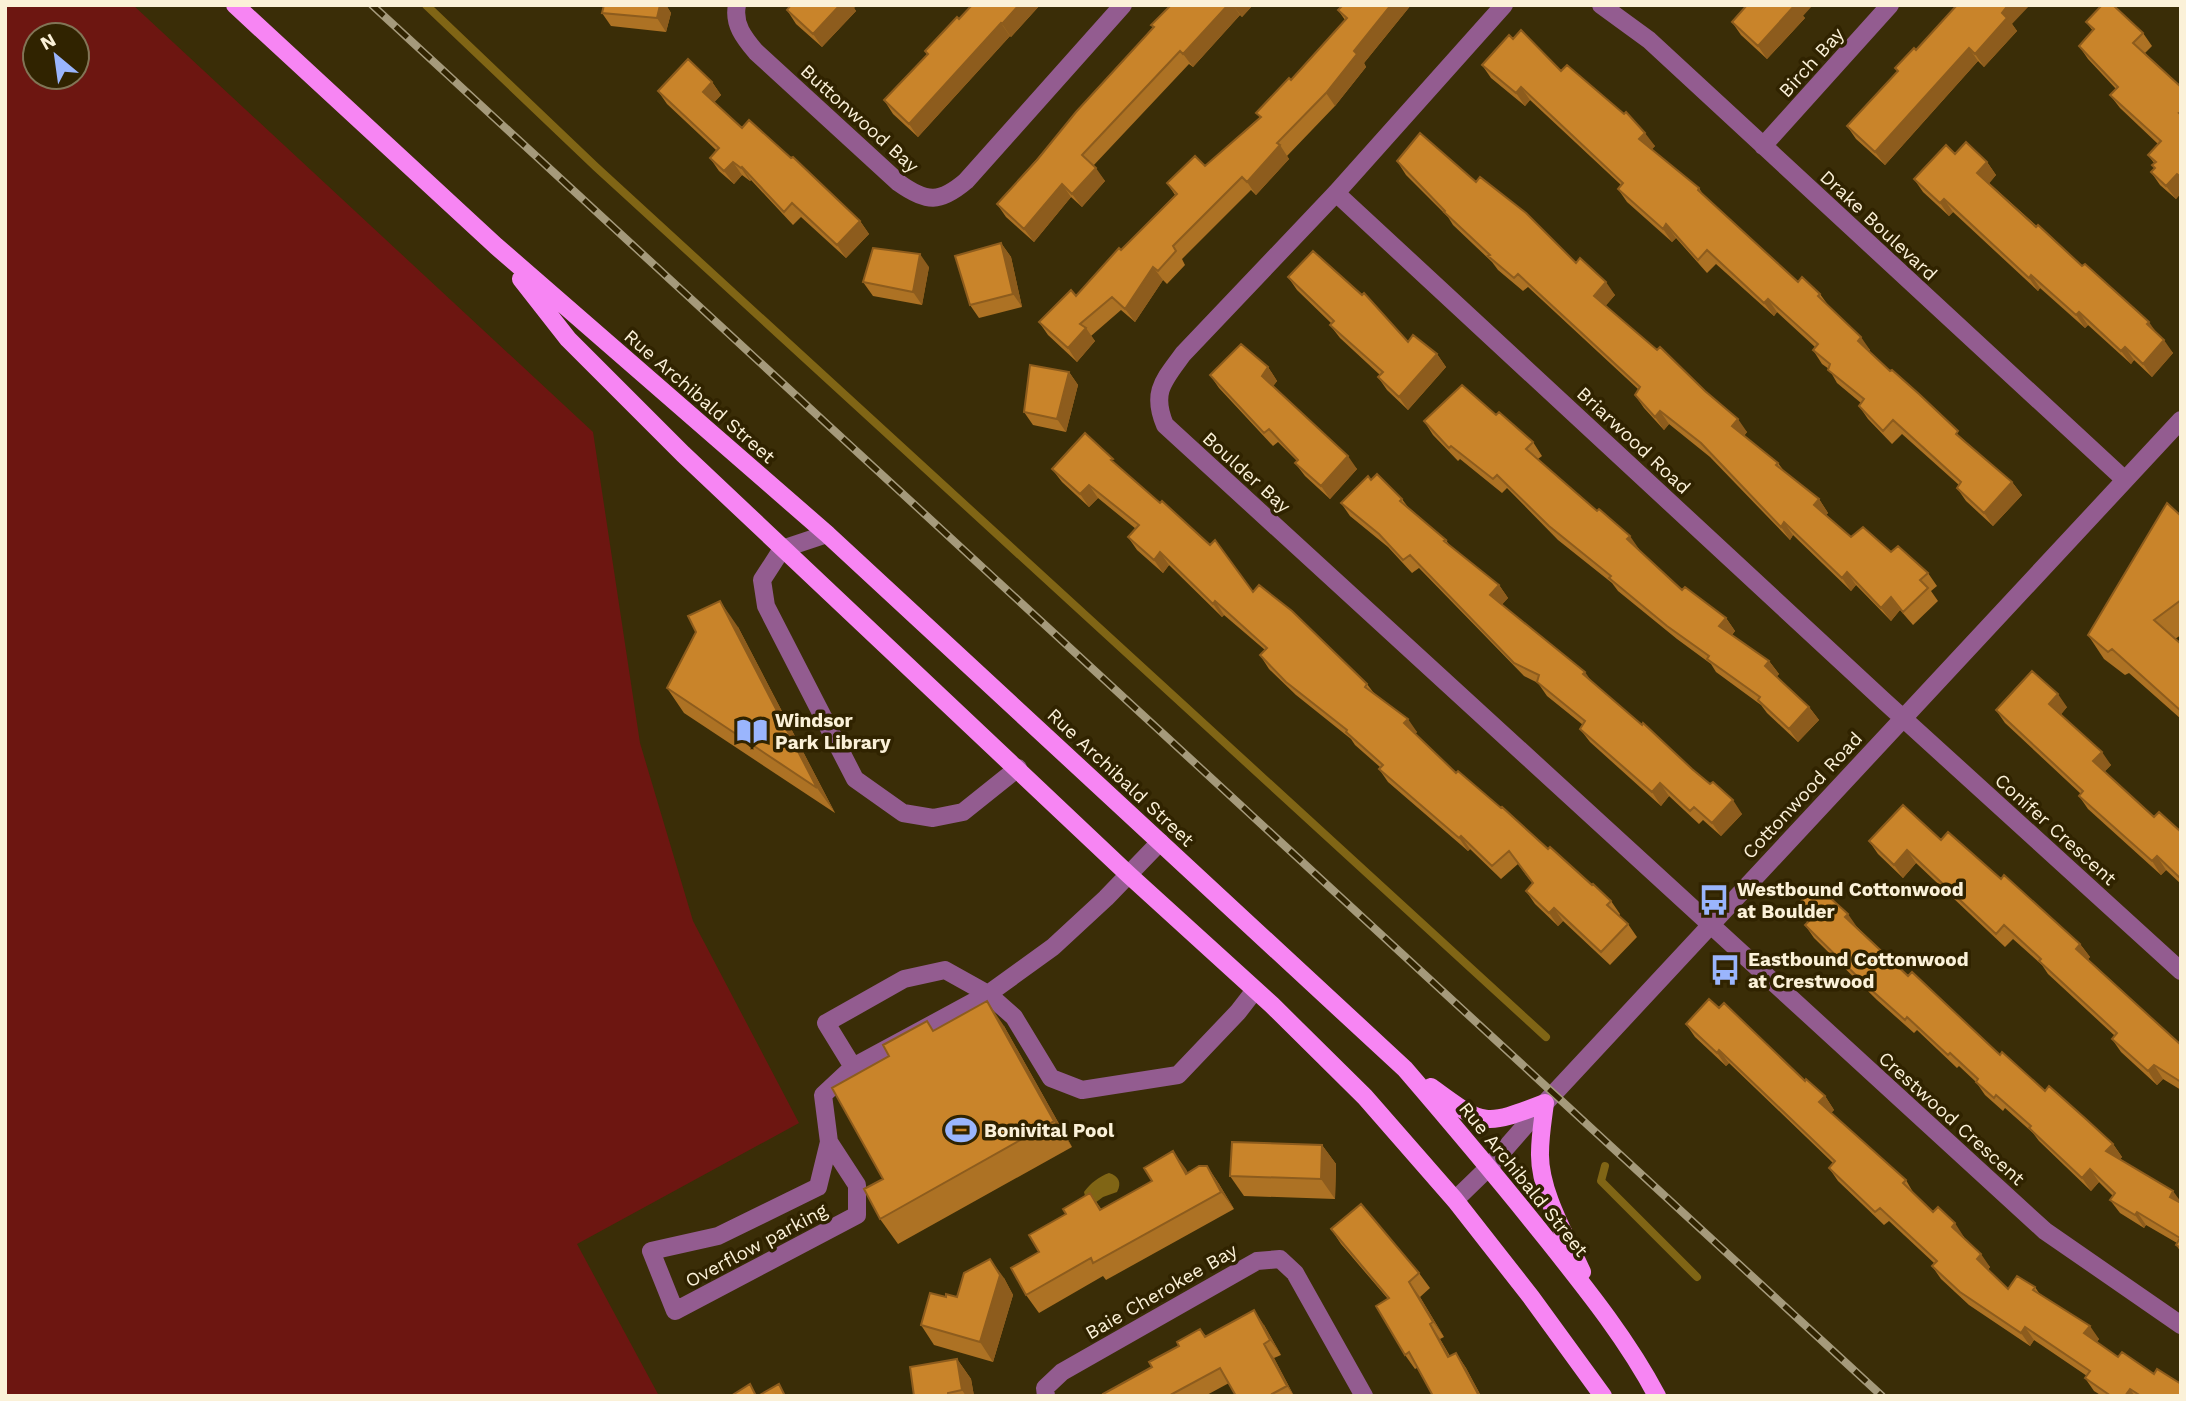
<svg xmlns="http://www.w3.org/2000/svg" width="2186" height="1401" viewBox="0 0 2186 1401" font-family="'Work Sans',sans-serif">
<rect width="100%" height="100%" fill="#3a2d07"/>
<path fill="#6d1611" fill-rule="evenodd" d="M5,5h128l460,427 47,311 53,178 106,202 -222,121 82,152h-654zM35,35h42v42h-42z"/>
<path fill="#806515" d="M1109,1173c10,3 13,10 8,19l-14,5 -8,6 -9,-3 -2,-8c7,-9 14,-15 25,-19z"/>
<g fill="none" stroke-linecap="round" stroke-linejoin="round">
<path stroke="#806515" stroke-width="8" d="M426,5l170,162 950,870
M1605,1166l-4,15 96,96"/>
<path stroke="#935c90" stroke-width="18" d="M737,5c-4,19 7,33 19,47l143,131c28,20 41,20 67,-2l157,-176
M1504,5l-168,188 -153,161c-19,26 -32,38 -18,71l880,806 136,94
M1601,5l48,35 476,440
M1763,146l127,-141
M1336,193l547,507 298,271
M827,534l-45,15 -20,31 4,26 89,173 48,34 30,5 30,-6 55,-44
M1160,842l-54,56 -53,49 -65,47 -135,73 -27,-44 78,-44 41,-9 43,24 26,23 37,61 31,12 96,-15 60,-63 17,-22
M829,1142l-11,45 -100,49 -67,15 24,60 182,-96v-30l-28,-43 -6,-47 30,-28
M1455,1200l34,-33 56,-64 636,-683
M1046,1396l-1,-8 17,-16 195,-111 23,-2 15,14 69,123"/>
<path stroke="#f785f3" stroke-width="18" d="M235,5l261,241 331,288 578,535c49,57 97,114 144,173 39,49 79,99 108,154
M521,279l47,60 115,115 446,421 143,130 93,92 90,103 76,97 72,99
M1431,1087c53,39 52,40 114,16 -2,16 -5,33 -5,50 -1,38 27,85 42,119"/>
<defs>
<path id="rail" d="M372,5l1510,1391"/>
</defs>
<use href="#rail" stroke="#a59a7b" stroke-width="8"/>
<use href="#rail" stroke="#302300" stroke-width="5" stroke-dasharray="16" stroke-linecap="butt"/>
</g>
<path fill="#ad7224" d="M604,5h62l5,8 -5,19 -55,-6 -9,-13z
M791,5h65l-2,3 2,3 -34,36 -26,-23 -9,-14z
M972,5h68l-29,32 -1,-1 -92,101 -25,-23 -9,-14 43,-45 -2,-4 34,-32z
M1171,5h82l-11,12 -2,-2 -47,52 -4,-3 -96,102 12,15 -23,26 -11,-10 -37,45 -28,-25 -9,-13 156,-177z
M1343,5h68l-47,58 2,4 -31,39 -48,50 2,3 -33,36 -5,-5 -69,69 3,6 -18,19 -4,-4 -28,42 -14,-12 -30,26 4,5 -18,21 -29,-27 -9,-13 37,-26 99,-101 -8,-12 38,-17 55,-49 -4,-4 35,-33 54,-60 -7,-10z
M1803,16l2,2 -38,41 -26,-24 -9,-13z
M2086,22l57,11 9,13 -7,7 36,34v106l-5,6 -16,-14 -9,-13 4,-4 -3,-3 2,-2 -6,-8 10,-11 -38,-36 -10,-13 6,-6 -28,-30 -9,-13 14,-15z
M2012,24l5,7 -33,36 -6,-6 -93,104 -29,-26 -9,-13 51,-54 -3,-4 21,-18z
M1513,39l48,32 94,75 -3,3 47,39 5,8 94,86 22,12 8,11 42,45 -1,1 97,91 46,40 10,13 -29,31 -27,-25 -9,-13 2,-3 -57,-51 -10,10 -24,-25 -9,-13 2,-3 -24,-20 -8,-14 -7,-5 -9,-14 2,-3 -38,-35 -3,4 -58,-52 -9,9 -31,-35 -4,4 -45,-40 -9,-13 3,-4 -91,-85 -5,6 -34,-28 -9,-13z
M712,82l9,13 -7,7 28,26 118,93 9,13 -23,24 -45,-41 -8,8 -42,-45 -1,1 -8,-6 -8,9 -15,-13 -9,-13 6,-8 -49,-46 -9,-13z
M1955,154l32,8 9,13 -7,8 169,152 15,18 -21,24 -18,-17 -3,4 -43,-39 -3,3 -45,-40 -2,3 -85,-79 -4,4 -26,-24 -9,-13z
M1397,161l79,21 100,81 39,32 -10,11 142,126 -3,4 34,27 6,8 35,28 9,14 -2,2 25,22 40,15 37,21 9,13 -6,5 7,10 -25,24 -13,-15 -9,11 -35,-36 -5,6 -58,-56 -3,5 -80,-83 -41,-33 -5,6 -20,-22 -9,-13 4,-5 -111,-103 -5,4 -25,-21 -6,-8 -39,-37 -5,-8 -42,-42z
M1001,243l10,14 11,50 -43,11 -9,-13z
M929,267l-7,38 -49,-9 -10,-14z
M1288,277l120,65 29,12 9,13 -38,43 -21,-20 -9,-13 2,-2 -40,-37 -10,-13 2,-1 -35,-34z
M1268,367l9,14 -4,5 84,83 -27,30 -25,-23 -10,-13 2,-2 -19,-19 -5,4 -54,-58 -9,-13z
M1069,372l9,13 -12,47 -33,-7 -9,-13z
M1496,415l37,27 9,14 -4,3 101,90 -1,1 44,40 44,28 9,13 -3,4 37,26 10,13 -3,3 33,30 10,13 -21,22 -31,-29 -6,-8 -45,-33 -5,-8 -34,-25 -59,-48 -6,-8 -54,-43 -51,-52 -5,5 -42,-34 -2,2 -25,-26 -9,-14z
M1118,466l135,126 114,92 6,8 44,40 -2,2 41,39 155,128 9,13 -1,2 9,8 9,13 -27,28 -47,-44 -5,5 -23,-22 -9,-13 7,-7 -15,-20 -17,15 -31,-30 -2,2 -80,-69 -9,-13 1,-2 -25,-22 -4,-6 -55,-44 -27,-26 -9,-14 5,-5 -41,-35 -2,2 -53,-52 -6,8 -26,-23 -9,-13 8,-8 -38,-31 -9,9 -27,-25 -10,-13z
M1371,480l31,19 6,8 38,33 4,6 49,39 9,13 -6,6 240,210 -21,22 -18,-16 -4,4 -30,-28 -8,10 -71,-64 -10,-13 3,-4 -36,-29 -9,-13 -14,-7 -105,-108 -7,5 -24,-26 -38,-31 -9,-13z
M2181,516v119l-6,4 6,5v75l-52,-46 -4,2 -21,-16 -16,-24z
M738,627l97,186 -151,-100 -17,-25z
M2067,707l-6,7 50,51 -7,7 50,45 27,15v52l-15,-14 -5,5 -73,-66 -9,-13 2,-2 -76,-71 -9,-13z
M1941,840l60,39 79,65 10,13 -2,2 93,86v45l-18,-11 -6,6 -36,-33 -9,-13 3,-3 -67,-62 -6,-9 -29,-26 -8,8 -89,-84 -13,15 -25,-24 -9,-13z
M1796,907l61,20 51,49 92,79 113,89 9,13 -2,2 61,43v50l-5,-7 1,-2 -31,-18 -2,3 -24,-15 -10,-13 3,-4 -14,-14 -8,9 -52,-50 -6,-8 -28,-25 -2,3 -18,-16 -9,-13 -17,-16 -2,2 -40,-38 -3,3 -37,-33 -63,-62 -9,-13 3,-2z
M1686,1024l119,57 20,15 9,14 -3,3 75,67 8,14 19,18 31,25h-1l27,30 -2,3 20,19 27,-2 4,6 60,46 -2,3 21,15 63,39h-79l-8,-5 -9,-13 2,-2 -53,-36 -4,6 -61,-41 -28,-26 -9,-13 2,-3 -45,-42 -5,4 -46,-44 -9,-13 4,-5 -104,-100 -3,3 -31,-29z
M1004,1026l68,121 -174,97 -18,-25 3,-40 51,-149z
M1322,1145l14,19 -1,35 -91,-3 -14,-20z
M1207,1166l12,18 15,25 -128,71 -3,-4 -64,37 -13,-18 13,-43 27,-38 24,-21 12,17 86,-37z
M1331,1229l88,44 11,15 -10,9 24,40 -4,2 10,17 6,-3 10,15 15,28h-48l-16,-28 -2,1 -10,-14 -17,-56 -47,-55z
M1004,1278l9,17 -20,67 -59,-17 -13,-20 36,-28z
M1264,1325l17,30 -7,3 20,38h-58l-7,-13 -24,13h-101l48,-29 48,-38 6,7z
M957,1359l14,20 3,17h-60z"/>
<path fill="#8d5c1d" d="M660,5h6l5,8 -5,19 -9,-14z
M840,5h16l-2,3 2,3 -34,36 -9,-13z
M1019,5h21l-29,32 -9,-13z
M1228,5h5l7,10 -47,52 -10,-13z
M1233,5h20l-11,12z
M1391,5h20l-47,58 2,4 -31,39 -9,-13 28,-42z
M1795,5h18l-10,11 2,2 -38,41 -9,-13z
M2008,5h22l-18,19 5,7 -33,36 -9,-13 27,-41z
M1001,23l9,13 -92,101 -9,-13z
M1969,48l9,13 -93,104 -10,-13z
M712,82l9,13 -9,10 -9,-13z
M1521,87l9,13 -5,6 -9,-13z
M1645,133l10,13 -6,6 -10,-13z
M1280,145l9,14 -33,36 -9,-13z
M733,162l9,13 -8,9 -10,-13z
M1987,162l9,13 -9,11 -10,-13z
M742,167l9,13 -1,1 -9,-13z
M1096,168l9,13 -23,26 -10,-13z
M2177,174l4,5v14l-5,6 -10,-13z
M1062,184l9,13 -37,45 -10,-13z
M1944,199l9,13 -4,4 -9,-13z
M860,221l9,13 -23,24 -9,-13z
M1666,224l10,14 -4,4 -9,-13z
M1001,243l10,14 11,50 -9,-13z
M920,254l9,13 -7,38 -9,-13z
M1153,267l10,13 -28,42 -10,-13z
M2031,275l9,13 -2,3 -9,-13z
M1606,282l9,13 -12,14 -9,-13z
M1768,299l9,13 -3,4 -10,-13z
M2079,312l9,13 -3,3 -9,-13z
M2149,322l9,13 -11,-11z
M1086,328l9,13 -18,21 -9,-14z
M1861,337l9,13 -3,4 -9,-13z
M2164,340l9,13 -21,24 -9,-13z
M2125,347l9,13 -3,4 -10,-13z
M1437,354l9,13 -38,43 -9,-13z
M1268,367l9,14 -6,8 -9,-13z
M1069,372l9,13 -12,47 -9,-13z
M1660,411l9,13 -5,6 -9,-13z
M1738,419l9,13 -6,7 -9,-13z
M1348,456l9,13 -27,30 -9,-13z
M2012,482l10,13 -29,31 -9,-13z
M1089,485l9,13 -9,9 -9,-13z
M1819,499l9,14 -5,5 -9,-13z
M1784,522l9,13 -3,5 -9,-13z
M1630,536l9,13 -3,4 -9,-14z
M1160,552l9,13 -6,8 -9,-13z
M1847,572l9,13 -5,6 -9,-13z
M1499,585l9,13 -9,10 -9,-13z
M1891,597l9,13 -9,11 -10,-13z
M720,601l18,26 97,186 -18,-25z
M1215,601l9,14 -2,2 -9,-13z
M1726,618l9,13 -7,8 -9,-13z
M1769,661l10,13 -5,5 -9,-13z
M1585,672l9,13 -11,-11z
M2058,694l9,13 -8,10 -10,-13z
M1809,707l10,13 -21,22 -9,-13z
M1408,719l9,13 -4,4 -9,-13z
M2102,752l9,13 -9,9 -9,-13z
M1660,783l9,13 -8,10 -9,-14z
M1733,800l9,14 -21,22 -9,-13z
M1461,836l9,13 -2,2 -9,-13z
M1907,850l9,13 -13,15 -9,-13z
M2157,856l9,14 -5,5 -9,-14z
M1554,908l9,13 -5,5 -9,-13z
M1848,914l9,13 -3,4 -9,-14z
M2080,944l10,13 -5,5 -9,-13z
M987,1001l17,25 68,121 -18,-26z
M1719,1050l10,13 -3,3 -9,-13z
M2154,1065l9,14 -6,6 -9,-14z
M1825,1096l9,14 -6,5 -9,-13z
M2113,1144l9,13 -6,7 -10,-13z
M1322,1145l14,19 -1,35 -14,-20z
M1173,1151l13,18 12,22 -12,-17z
M1207,1166l12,18 15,25 -13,-17z
M2090,1169l9,13 -8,9 -9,-13z
M2173,1191l8,11v5l-11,-10z
M2137,1212l9,13 -2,3 -9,-13z
M1955,1223l9,14 -3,3 -9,-13z
M1981,1254l9,13 -4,5 -9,-13z
M990,1259l14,19 9,17 -20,67 -13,-20z
M1409,1282l11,15 24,40 -11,-15z
M1254,1310l10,15 17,30 -11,-15z
M1430,1324l10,15 18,33 -10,-15z
M2090,1326l9,13 -5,7 -10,-13z
M2025,1327l9,13 -4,6 -9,-13z
M1264,1344l10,14 20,38 -7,-10z
M1456,1353l10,15 15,28h-2l-1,-2z
M957,1359l14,20 3,17h-8l-4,-6z
M2130,1389l5,7h-10z"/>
<path fill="#c9842a" stroke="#8d5c1d" stroke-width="2" d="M604,5h56l-3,13 -55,-5z
M791,5h49l-27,29 -26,-24z
M972,5h47l-17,19 -1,-1 -92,101 -25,-24 44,-46 -3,-3 32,-34 2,2z
M1171,5h57l-45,49 -3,-3 -98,104 14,13 -24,26 -10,-10 -38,45 -27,-25 40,-44 39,-48 78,-85 -3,-2z
M1343,5h48l-37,46 3,3 -31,39 -49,50 3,2 -33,37 -5,-5 -69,69 3,5 -18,20 -5,-4 -28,42 -13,-12 -32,27 6,4 -18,20 -29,-26 32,-32 5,6 43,-48 2,2 56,-56 -10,-11 28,-27 10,10 56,-49 -5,-4 33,-35 2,2 56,-62 -9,-8z
M1747,5h48l-37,41 -26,-24z
M1957,5h51l-6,8 5,5 -32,36 -6,-6 -94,104 -28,-26 51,-55 -3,-3 19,-20 2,2z
M2102,5h11l30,28 -10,10 48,44v25l-2,1 2,2v62l-4,-3 -11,12 -15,-14 4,-4 -3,-3 4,-3 -8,-7 13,-14 -51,-46 8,-8 -39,-41 15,-17 -8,-7z
M1521,30l40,41 6,-6 57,49 2,-2 19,21 -6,6 60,49 -1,2 100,92 4,-5 18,17 -2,2 43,41 -3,4 32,30 2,-1 27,24 39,37 -2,3 56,48 -28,31 -27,-25 4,-6 -68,-62 -10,11 -24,-25 5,-7 -36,-29 2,-6 -17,-14 5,-6 -50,-45 -4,4 -57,-53 -9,10 -32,-36 -3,5 -45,-40 5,-6 -102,-96 -5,6 -34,-28 27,-30 4,4z
M688,59l24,23 -9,10 39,36 7,-8 42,38 2,-1 67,64 -23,24 -45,-42 -8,9 -42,-45 -1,1 -8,-6 -9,9 -14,-13 9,-10 -61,-57z
M1420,133l56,49 4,-5 46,36 50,50 4,-5 26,24 -12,14 63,54 3,-3 45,44 33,28 -6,7 46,37 -2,2 43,34 -5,6 37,32 12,-10 28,25 7,-6 30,27 -8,7 8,8 -25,24 -12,-15 -10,11 -34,-36 -5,6 -58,-56 -3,5 -80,-84 -41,-32 -5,6 -20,-22 5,-8 -122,-113 -4,4 -26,-22 2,-1 -46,-43 1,-1 -48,-50z
M1966,142l21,20 -10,11 59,54 2,-2 44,41 3,-2 52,47 12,11 -2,2 17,16 -21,24 -18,-17 -4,4 -42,-39 -3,3 -45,-40 -2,3 -85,-79 -4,4 -26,-24 32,-34 9,9z
M1001,243l12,51 -43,11 -15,-49z
M873,248l47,6 -7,38 -50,-10z
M1313,251l49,44 2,-2 44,49 5,-7 24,19 -38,43 -21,-20 5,-5 -53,-47 4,-4 -46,-44z
M1241,344l27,23 -6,9 86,80 -27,30 -26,-23 3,-3 -29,-31 -5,4 -54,-58z
M1030,365l39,7 -12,47 -33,-7z
M1462,385l34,30 3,-3 34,30 -7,7 71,62 2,-2 31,27 -3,3 55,51 3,-3 41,31 -7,8 50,35 -4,5 44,41 -20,22 -31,-29 2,-3 -53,-38 2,-3 -42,-30 -58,-48 2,-2 -62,-50 -52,-51 -4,4 -42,-33 -2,2 -25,-27z
M1085,433l28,26 -2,1 49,43 2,-2 48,44 5,-5 38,52 6,-7 33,26 75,73 -2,3 43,32 -4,4 52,50 2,-2 43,37 1,-1 46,42 2,-2 42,38 1,-1 18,17 -4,4 21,19 -27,28 -47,-44 -5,5 -23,-22 7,-8 -24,-32 -17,15 -31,-30 -2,2 -80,-69 4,-4 -37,-33 1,-2 -61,-48 -26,-27 7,-7 -52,-47 -2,3 -53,-52 -6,8 -26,-23 11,-12 -50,-40 -9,9 -28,-25z
M1377,474l25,25 -2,2 46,39 -2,1 55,44 -9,10 95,77 -2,2 59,51 1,-2 49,46 18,15 3,-2 20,18 -21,23 -18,-16 -4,4 -30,-28 -8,9 -72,-63 5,-8 -48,-39 2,-7 -25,-12 -104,-108 -7,5 -24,-26 -38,-31 27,-27 3,4z
M2167,503l14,13v84l-27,20 27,24v67l-69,-62 -4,3 -20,-17z
M720,601l97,187 -150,-100 29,-56 -8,-16z
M2032,671l26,23 -9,10 53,48 -9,9 61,56 5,-5 22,20v47l-24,-23 -5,5 -73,-65 4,-5 -87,-81z
M1903,805l38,35 7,-8 53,47 3,-4 76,69 -4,5 105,96v37l-27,-17 -6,6 -36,-32 5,-6 -78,-72 2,-2 -37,-34 -8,9 -89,-84 -13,15 -25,-24z
M1816,885l32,29 -3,3 63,59 4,-4 88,83 2,-3 43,39 4,-5 38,34 26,24 -7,7 67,40 -3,6 11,6v45l-5,-3 4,-7 -43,-26 -2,3 -25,-15 5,-7 -25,-24 -8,9 -53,-50 2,-2 -35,-31 -2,3 -18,-16 2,-3 -28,-26 -2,2 -41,-38 -2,3 -37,-33 -63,-62 5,-5 -14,-13z
M1709,999l10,9 5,-5 81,78 1,-2 19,17 -6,6 87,78 -3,3 30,29 5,-5 17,16 -3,4 29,27 -4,5 31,30 9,-13 18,11 -2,3 57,36 -6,7 34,24 4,-5 32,22 3,-5 24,15v12h-40l-11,-7 -5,7h-14l-26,-18 5,-7 -65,-44 -4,6 -61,-41 -28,-26 5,-5 -57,-53 -5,4 -46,-44 6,-7 -116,-111 -2,3 -31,-29z
M987,1001l67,120 -174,98 -16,-30 19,-10 -51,-91 57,-32 -6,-11 44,-24 6,10z
M1232,1142l90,3 -1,34 -91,-3z
M1173,1151l13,23 13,-8h8l14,26 -128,71 -2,-5 -65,37 -15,-27 28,-16 -10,-17 37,-21 -3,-5 27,-16 10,17 52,-29 -8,-13z
M1361,1204l58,69 -10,9 24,40 -3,2 18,33 8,-4 22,41 -3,2h-42l-24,-44 -4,3 -29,-49 13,-8 -58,-69z
M990,1259l10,16 -20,67 -59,-17 9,-32 16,4v-3l11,3 7,-24z
M1254,1310l16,30 -6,4 23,42 -15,8 1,2h-37l-16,-28 -48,26 2,2h-70l-1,-2 49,-27 -3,-5 30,-16 -2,-4 23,-13 5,8z
M957,1359l5,31 -14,3v3h-34l-4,-29z
M750,1384l6,12h-25z
M779,1384l6,12h-27z"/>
<defs>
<symbol id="library-bare" viewBox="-9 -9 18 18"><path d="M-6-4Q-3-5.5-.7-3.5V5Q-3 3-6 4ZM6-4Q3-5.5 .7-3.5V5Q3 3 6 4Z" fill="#9ab5fd" stroke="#302300" stroke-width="2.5" paint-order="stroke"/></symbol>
<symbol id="bus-bare" viewBox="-9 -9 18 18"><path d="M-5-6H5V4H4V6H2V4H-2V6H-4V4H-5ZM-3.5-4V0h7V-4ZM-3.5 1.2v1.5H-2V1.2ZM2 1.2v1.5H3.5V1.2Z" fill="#9ab5fd" stroke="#302300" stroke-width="2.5" paint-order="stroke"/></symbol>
<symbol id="stadium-bare" viewBox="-9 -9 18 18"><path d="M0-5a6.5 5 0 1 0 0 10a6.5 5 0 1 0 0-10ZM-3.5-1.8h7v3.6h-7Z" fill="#9ab5fd" stroke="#302300" stroke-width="2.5" paint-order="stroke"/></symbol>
</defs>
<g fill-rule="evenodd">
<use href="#library-bare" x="730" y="709" width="44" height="44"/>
<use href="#bus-bare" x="1692" y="878" width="44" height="44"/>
<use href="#bus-bare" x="1703" y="948" width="44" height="44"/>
<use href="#stadium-bare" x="939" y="1108" width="44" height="44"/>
</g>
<g text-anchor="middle" stroke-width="7" stroke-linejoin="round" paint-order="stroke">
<g font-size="19" fill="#fbf1d8" stroke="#302300">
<text transform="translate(1811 62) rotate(-48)" y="7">Birch Bay</text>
<text transform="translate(860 118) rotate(42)" y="7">Buttonwood Bay</text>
<text transform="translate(1879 225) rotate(43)" y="7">Drake Boulevard</text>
<text transform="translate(700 396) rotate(41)" y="7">Rue Archibald Street</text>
<text transform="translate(1634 440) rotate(43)" y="7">Briarwood Road</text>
<text transform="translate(1247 472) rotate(42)" y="7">Boulder Bay</text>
<text transform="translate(1121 777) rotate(43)" y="7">Rue Archibald Street</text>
<text transform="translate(1802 795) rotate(-47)" y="7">Cottonwood Road</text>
<text transform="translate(2056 829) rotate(42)" y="7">Conifer Crescent</text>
<text transform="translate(1952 1118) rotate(42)" y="7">Crestwood Crescent</text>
<text transform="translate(1524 1179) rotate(51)" y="7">Rue Archibald Street</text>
<text transform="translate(756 1245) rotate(-28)" y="7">Overflow parking</text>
<text transform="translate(1161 1291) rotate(-30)" y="7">Baie Cherokee Bay</text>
</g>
<g font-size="19" font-weight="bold" fill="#fbf1d8" stroke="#302300" text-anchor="start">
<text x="775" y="727">Windsor<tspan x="775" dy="22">Park Library</tspan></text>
<text x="1737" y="896">Westbound Cottonwood<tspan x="1737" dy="22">at Boulder</tspan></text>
<text x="1748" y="966">Eastbound Cottonwood<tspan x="1748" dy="22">at Crestwood</tspan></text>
<text x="984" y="1137">Bonivital Pool</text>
</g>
</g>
<rect width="2186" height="1401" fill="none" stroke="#fbf1d8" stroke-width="14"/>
<g transform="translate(56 56) rotate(331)"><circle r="33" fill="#302300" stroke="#817556" stroke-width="2"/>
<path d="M0-5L12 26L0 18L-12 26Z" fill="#9ab5fd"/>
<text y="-10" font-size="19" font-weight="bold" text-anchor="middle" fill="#fbf1d8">N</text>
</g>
</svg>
